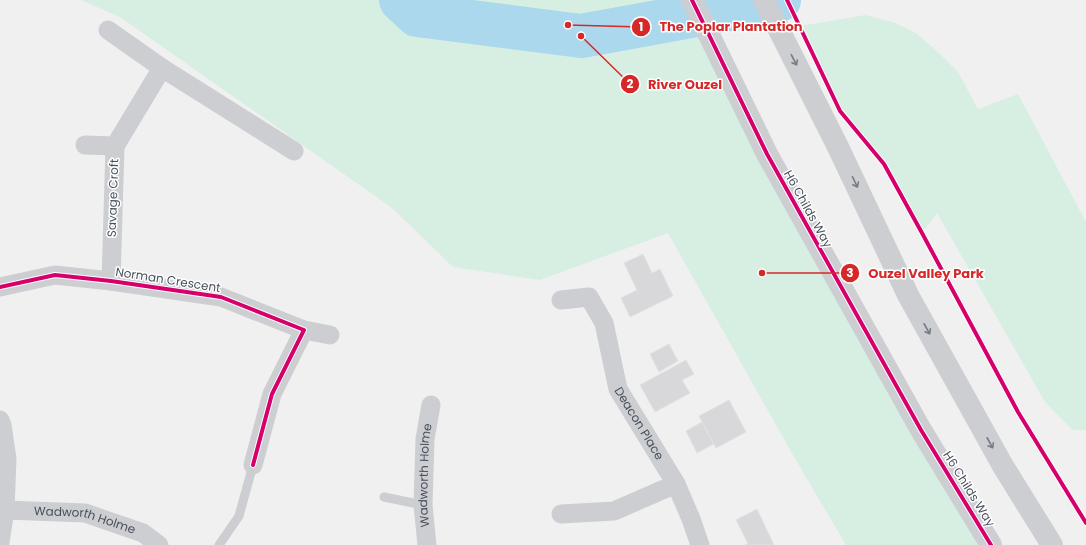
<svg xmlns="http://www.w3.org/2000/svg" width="1086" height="545" viewBox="0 0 1086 545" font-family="Poppins,sans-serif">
<rect width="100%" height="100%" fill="#f1f0f0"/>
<path fill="#d6efe2" d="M81,0h611l299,545h-145l-52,-88 -126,-224 -128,47 -87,-13 -61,-59 -272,-191z
M865,15l28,7 23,11 23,20 19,19 20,37 40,-15 68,128v208h-13l-28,-28 -108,-189 -15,20 -38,-69 -44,-53 -40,-85z"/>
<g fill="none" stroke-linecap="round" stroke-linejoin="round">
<path stroke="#abd8ec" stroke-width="44" d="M401,0l16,15 164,21 198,-36"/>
</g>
<path fill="#d8d8da" stroke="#e2e2e3" d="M643,254l9,19 8,-4 13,27 -43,21 -9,-19 16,-8 -13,-27z
M669,344l9,17 -19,11 -9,-18z
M686,360l8,14 -12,6 8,13 -35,19 -15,-27z
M729,400l17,32 -30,16 -17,-32z
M702,422l12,22 -17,9 -11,-22z
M757,509l17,36h-29l3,-1 -12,-24z"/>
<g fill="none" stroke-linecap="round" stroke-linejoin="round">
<path stroke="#ccced1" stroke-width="9" d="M384,497l39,8
M219,545l20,-29 14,-51"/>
<g stroke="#ccced1" stroke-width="19">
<path d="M108,30l54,38 -47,78"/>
<path d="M162,68l132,83"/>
<path d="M85,145l30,1 -4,135"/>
<path d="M0,287l55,-12 56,6 110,16 83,33 -32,64 -19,71"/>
<path id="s1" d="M561,300l28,-3 15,26 14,66 58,95 15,35 9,26"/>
<path d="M304,330l26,5"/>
<path d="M0,420l2,5 5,34 -2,51 -5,32"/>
<path id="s2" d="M5,510l80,3 58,20 16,12"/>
<path d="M561,514l53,-3 62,-27"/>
<path id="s3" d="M427,545l-4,-40 2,-66 6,-34"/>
</g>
<path stroke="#ccced1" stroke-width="22" d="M692,0l75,154 154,276 70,115
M764,0l74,147 70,148 95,171 49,79"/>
<defs>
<path id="cycleway" d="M692,0l75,154 154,276 70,115
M787,0l53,111 44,53 38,69 96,179 68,111
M0,287l55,-12 56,6 110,16 83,33 -32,64 -19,71"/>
</defs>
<use href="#cycleway" stroke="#fff" stroke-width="6"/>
<use href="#cycleway" stroke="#d6006c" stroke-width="4"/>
</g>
<defs><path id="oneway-shaft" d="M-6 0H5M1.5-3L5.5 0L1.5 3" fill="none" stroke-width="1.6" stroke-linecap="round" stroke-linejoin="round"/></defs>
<g stroke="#767c85">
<use href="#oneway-shaft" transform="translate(794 60) rotate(63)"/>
<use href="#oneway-shaft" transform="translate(855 182) rotate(64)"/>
<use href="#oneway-shaft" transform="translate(927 329) rotate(61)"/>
<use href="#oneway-shaft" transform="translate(990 443) rotate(61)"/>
</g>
<g text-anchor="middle" stroke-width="3" stroke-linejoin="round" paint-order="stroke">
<g font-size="12" fill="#48505c" stroke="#fff">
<text transform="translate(113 198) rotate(-88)" y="4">Savage Croft</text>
<text transform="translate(808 209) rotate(61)" y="4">H6 Childs Way</text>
<text transform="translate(168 280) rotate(9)" y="4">Norman Crescent</text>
<text dy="4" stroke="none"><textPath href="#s1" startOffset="166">Deacon Place</textPath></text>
<text dy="4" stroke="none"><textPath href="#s3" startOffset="70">Wadworth Holme</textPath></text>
<text transform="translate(969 489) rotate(58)" y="4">H6 Childs Way</text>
<text dy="4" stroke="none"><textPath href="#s2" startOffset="81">Wadworth Holme</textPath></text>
</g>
</g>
<path fill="none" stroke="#d62828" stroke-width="1.5" d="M568 25L641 27M581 36L630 84M762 273L850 273"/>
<g fill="#d62828" stroke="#fff" stroke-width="1.5">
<circle cx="568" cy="25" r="4"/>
<circle cx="581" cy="36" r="4"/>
<circle cx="762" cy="273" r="4"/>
<circle cx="641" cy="27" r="10"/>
<circle cx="630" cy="84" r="10"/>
<circle cx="850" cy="273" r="10"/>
</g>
<g font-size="12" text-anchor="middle" font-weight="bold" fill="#fff">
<text x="641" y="31">1</text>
<text x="630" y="88">2</text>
<text x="850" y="277">3</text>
</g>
<g font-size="13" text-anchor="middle" font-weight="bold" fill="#d62828" stroke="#fff" stroke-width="3" stroke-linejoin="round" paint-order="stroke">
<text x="731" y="31">The Poplar Plantation</text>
<text x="685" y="89">River Ouzel</text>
<text x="926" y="278">Ouzel Valley Park</text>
</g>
</svg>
